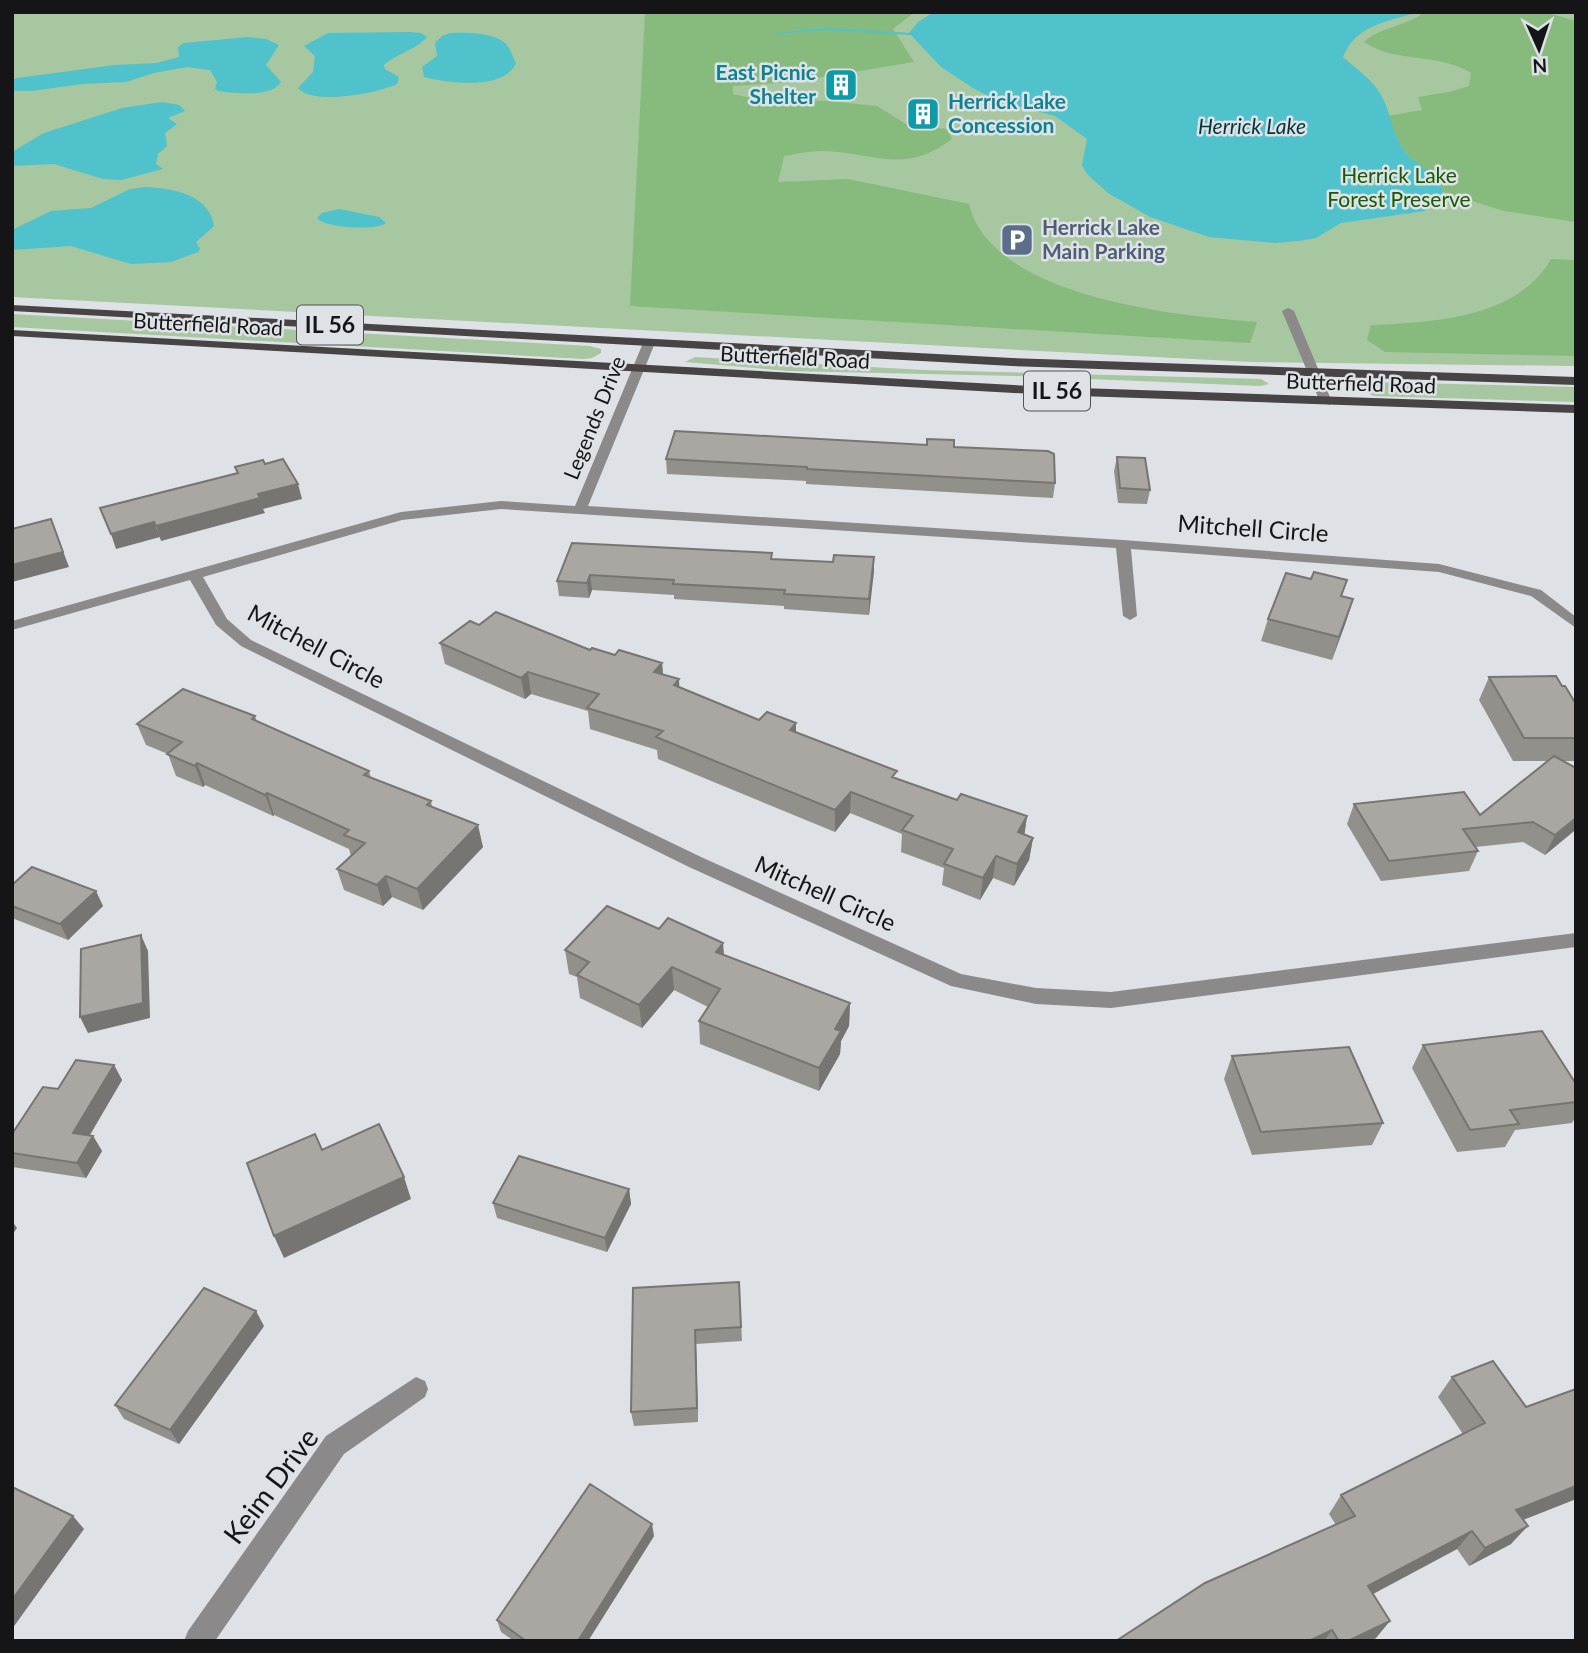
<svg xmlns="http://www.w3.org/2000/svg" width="1588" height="1653" viewBox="0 0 1588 1653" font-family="Lato,sans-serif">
<rect width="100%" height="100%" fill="#dee1e5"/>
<path fill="#a6c79f" d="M12,12h1564v354l-325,-4 -1239,-65z
M12,314l578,32 11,3v4l-9,5 -8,1 -572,-32z
M695,357l228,13 338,9 8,5 -9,2 -243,-10 -228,-5 -104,-9z
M1369,382l207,5v15l-202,-6 -16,-7 4,-6z"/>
<path fill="#87bb7d" d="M645,12h270l-22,17 21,33 -122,20 -59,4v8l23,5 73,2 48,5 32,20 39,3 4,10c-49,37 -77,13 -130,12 -13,0 -26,3 -38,5l-6,26 70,-3 121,25c22,94 209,112 288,118l-7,21 -620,-37z
M1424,12h121l31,9v201l-72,-11 -61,-19c-4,-20 -22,-22 -34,-36 -11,-12 -15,-25 -22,-40l35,-6 -4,-13 31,-5 20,-6 2,-13c-33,-21 -74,-9 -107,-31 17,-16 43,-15 60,-30z
M1551,259l25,1v96l-191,-4 -18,-12 4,-15c61,-3 146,-6 180,-66z"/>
<path fill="#4fc2cc" d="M934,12h484c-30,10 -62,12 -75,45 13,12 29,22 38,38 12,21 9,38 26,59 12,14 32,18 36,38l-5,9 -13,10 -84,12 -25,15 -17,3 -24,2 -66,-6 -59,-20 -42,-24 -21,-19 -5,-9 5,-26 -32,-23 -57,-15 -25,-13 -32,-21 -32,-34 9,-11z
M410,32l11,1 6,4c-12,14 -30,16 -43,28l1,4 14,8 -2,7c-19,9 -84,22 -99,4l15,-16 2,-16 -11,-10 24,-13z
M450,33c15,-1 51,-1 59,15 3,5 4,10 7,15 -12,28 -69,20 -92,14l-2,-10 15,-11 -2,-13 7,-7z
M248,37l18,2 13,6 -13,20 15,17c-9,16 -47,11 -63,9l-3,-2 2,-7 -7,-12 -23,-3 -33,6 -28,9 -44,2 -51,7h-19v-11l5,-2 98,-13 42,-2 22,-6 -1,-10 6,-4z
M162,102l17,3 6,6 -17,7 9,6 -12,9 2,13 -9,8 -2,10 7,5 -42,11 -18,-1 -49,-15 -42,2v-14l32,-19 78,-25z
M145,187c28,1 65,8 69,39l-18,16 4,7 -2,3 -27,10 -40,2 -60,-18 -59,4v-20l39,-19 40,-3 39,-19z
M339,209l40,8 7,6c-9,8 -62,5 -69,-5l5,-5z"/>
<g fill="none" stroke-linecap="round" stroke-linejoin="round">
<path fill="#4fc2cc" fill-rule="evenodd" d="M825,28l86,5 2,1 -2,1 -86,-5 -48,4 -2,-1z"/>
<path fill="#8c898a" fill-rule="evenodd" d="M1288,308l6,3 38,91 -2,3 -10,-3 -38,-91z
M649,340l6,3 -67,163 535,34 316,24 102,26 35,27v11l-45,-32 -92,-24 -308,-23 6,67 -7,4 -7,-4 -7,-68 -615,-39 -99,11 -199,57 24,42 24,21 450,217 260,117 75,14 75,4 465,-59v14l-465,61 -75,-4 -85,-18 -262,-119 -448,-221 -25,-21 -26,-45 -178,50v-9l389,-109 100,-11 74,5 68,-163z
M416,1377l9,4 3,8 -3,8 -81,57 -129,187h-31l4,-10 138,-195z"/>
<path fill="#484344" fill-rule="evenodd" d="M12,305l1000,53 564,19v8l-564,-19 -1000,-55z
M12,330l1038,57 526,18v8l-526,-18 -1038,-59z"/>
</g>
<path fill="#92908b" d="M954,447l101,36 -2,15 -247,-14v-3l-139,-7 -1,-15z
M1117,457l33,33 -3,14 -29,-1 -4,-32z
M572,543l200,10v6l61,3 41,-5 -5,58 -85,-6v-3l-110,-7v-4l-82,-5 -3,8 -30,-2 -2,-15z
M1311,579l36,1 -5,16 11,3 -21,61 -71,-19 7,-22z
M479,625l111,25 72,13 1,12 16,4v9l80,32 37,3v9l100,47 61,21 70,16 -3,19 9,3 -4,22 -15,26 -21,-8 -13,22 -38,-15 2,-17 -43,-16 1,-18 -52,-21 -15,19 -177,-73 -1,-9 -67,-21 -2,-18 -57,-17 -6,5 -80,-35 -5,-21z
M1489,677l73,9 14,18v57h-14l14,7v64l-2,-1 -29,24 -22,-13 -48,5 3,4 -9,20 -88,10 -34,-57 7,-20 126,11 68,-54h-35l-34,-61z
M255,716l2,6 112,49 2,7 60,23 1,6 51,40 -60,63 -31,-13 -9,9 -39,-16 -7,-21 14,-13 -2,-7 -75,-34 -1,1 -68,-31 -2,2 -27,-11 -8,-22 -22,-9 -9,-21z
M12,885l91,21 -35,34 -56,-22z
M659,929l64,14 1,12 126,48 -1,23 -8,15 -1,13 -21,37 -119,-47 -1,-23 9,-14 -34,-17 -32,38 -62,-30 -3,-21 -8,-3 -4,-24z
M1423,1045l153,39v32l-4,7 -57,7 -10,17 -48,5 -45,-84z
M1232,1056l151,67 -11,22 -120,10 -28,-76z
M114,1065l8,15 -32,55 3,1 9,15 -16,27 -74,-11v-33l46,-45z
M629,1189l2,15 -24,48 -110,-34 -4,-15z
M739,1282l3,59 -46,3 2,78 -64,4 -3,-14 2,-124z
M264,1326l-85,118 -55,-25 -9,-14z
M1452,1377l74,30 50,-18v110l-53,21 -12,24 -42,22 -12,-17 -84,45 3,44 -6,3h-254l220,-116 -7,-11 12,-19 122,-61 -25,-37z
M654,1536l-66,105h-74l-13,-9 -4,-12z"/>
<path fill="#777571" d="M298,484l4,15 -39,10 2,4 -104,28 -5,-15 102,-32z
M51,519l18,48 -57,15v-17z
M154,522l6,15 -44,12 -5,-15z
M874,557v15l-5,43v-16z
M590,575l2,15 -3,8 -2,-15z
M1353,599l-7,23 -14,38 7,-23z
M662,663l2,22 -10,-13z
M528,672l3,22 -6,5 -4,-21z
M679,679l1,22 -6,-16z
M796,723v22l-6,-15z
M197,763l8,22 -2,2 -8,-21z
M851,792l-1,21 -15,19v-22z
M267,793l7,22 -1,1 -8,-21z
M1027,816l-3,22 -6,-6z
M1576,818v10l-2,3 -29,24 10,-20z
M478,825l5,22 -60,63 -6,-21z
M1033,838l-4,22 -15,26 3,-22z
M996,856l-3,22 -13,22 3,-22z
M386,876l6,21 -9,9 -6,-21z
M96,891l7,15 -35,34 -8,-16z
M141,935l7,16 2,67 -62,15 -8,-16z
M723,943l1,23 -8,-14z
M672,967l2,23 -32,38 -3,-23z
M850,1003l-1,23 -8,15 -1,13 -21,37v-23l16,-39z
M114,1065l8,15 -40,68 -9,-15z
M93,1136l9,15 -16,27 -9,-15z
M404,1177l7,22 -127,59 -10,-22z
M629,1189l2,15 -24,48 -2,-14z
M12,1221l5,7 -5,7z
M256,1311l8,15 -85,118 -9,-14z
M695,1330l1,14 2,78 -1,-14z
M1576,1486v13l-76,30 16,-19z
M73,1516l11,13 -72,100v-29z
M652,1524l2,12 -66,105h-10z
M1528,1526l-17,18 -42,22 16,-18z
M1472,1531l-15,18 -103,55 14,-18z
M1390,1621l-14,17 -6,3h-22z
M1332,1630l-8,11h-15z"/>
<path fill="#aaa7a2" stroke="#777571" stroke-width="2" d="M675,431l252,14v-6l27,1v7l94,4 6,3 1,29 -248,-14v-2l-141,-8z
M1117,457l28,1 5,32 -30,-2z
M283,459l15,25 -40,10 2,4 -104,28 -2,-4 -43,12 -11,-26 138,-35 -3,-6 28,-7 2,4z
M51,519l12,33 -51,13v-36z
M572,543l200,10 -1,6 62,3 1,-7 40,2 -5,42 -85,-5 1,-4 -112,-6 1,-4 -84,-5 -3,8 -30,-2z
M1314,572l33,8 -6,16 12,3 -14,38 -71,-18 18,-46 25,6z
M496,612l94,38 2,-2 23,7 4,-5 43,13 -8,9 25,7 -5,6 85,35 8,-8 29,11 -6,7 107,41 -5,6 65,23 4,-6 66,22 -9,16 15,6 -16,26 -21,-8 -13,22 -39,-14 9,-15 -51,-19 11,-14 -62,-24 -16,18 -179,-73 7,-6 -76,-23 12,-14 -71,-22 -7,6 -81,-35 30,-22 9,4z
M1556,676l6,10h3l11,18v34h-52l-35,-61z
M183,689l72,27 -3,3 117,52 -5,4 67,26 -4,4 51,20 -61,64 -31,-13 -9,9 -40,-16 28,-26 -21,-8 5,-5 -82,-37 -2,2 -68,-32 -2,3 -28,-12 15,-12 -45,-18z
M1554,756l22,12v50l-21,17 -22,-13 -70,7 15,22 -89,10 -35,-57 110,-12 16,23z
M32,867l64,24 -36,33 -48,-18v-21z
M607,906l52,23 9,-11 55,25 -7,9 134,51 -15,26 6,2 -22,37 -120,-47 21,-32 -48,-22 -33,38 -62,-30 12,-13 -24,-12z
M141,935l2,68 -63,14 1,-68z
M1542,1031l34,53v18l-66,8 9,14 -49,6 -47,-85z
M1349,1047l34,76 -122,9 -29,-76z
M76,1060l38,5 -41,68 20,3 -16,27 -65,-10v-19l31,-47 15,2z
M379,1124l25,53 -130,59 -27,-73 68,-29 7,16z
M519,1156l110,33 -24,49 -112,-35z
M739,1282l2,45 -46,3 2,78 -66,4 2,-124z
M204,1288l52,23 -86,119 -55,-25z
M1493,1361l33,46 50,-18v97l-60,24 12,16 -43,22 -13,-17 -104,55 22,35 -42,20h-9l-7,-11 -23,11h-193l89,-58 150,-67 -14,-21 144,-72 -33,-46z
M590,1484l62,40 -74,117h-52l-29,-21z
M12,1487l61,29 -61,84z"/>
<defs>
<symbol id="building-square" viewBox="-11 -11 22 22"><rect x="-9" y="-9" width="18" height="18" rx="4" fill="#0f9aa8" stroke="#dee1e5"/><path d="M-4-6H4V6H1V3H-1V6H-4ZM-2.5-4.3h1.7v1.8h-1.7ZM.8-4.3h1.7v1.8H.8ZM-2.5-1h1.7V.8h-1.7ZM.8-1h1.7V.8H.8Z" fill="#fff"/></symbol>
<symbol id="parking-square" viewBox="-11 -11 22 22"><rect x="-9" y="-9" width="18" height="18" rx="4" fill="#5c6f8a" stroke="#dee1e5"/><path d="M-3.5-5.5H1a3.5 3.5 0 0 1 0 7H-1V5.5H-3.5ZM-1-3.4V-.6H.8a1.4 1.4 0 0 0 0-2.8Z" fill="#fff"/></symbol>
</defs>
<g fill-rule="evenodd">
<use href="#building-square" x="822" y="66" width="38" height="38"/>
<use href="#building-square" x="904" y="95" width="38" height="38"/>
<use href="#parking-square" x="998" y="221" width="38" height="38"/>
</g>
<g text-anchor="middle" stroke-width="5" stroke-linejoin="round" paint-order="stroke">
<g font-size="21" font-weight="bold" fill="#0d838f" stroke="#dee1e5" text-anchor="end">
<text x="816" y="80">East Picnic<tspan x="816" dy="24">Shelter</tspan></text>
<text x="948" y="109" text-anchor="start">Herrick Lake<tspan x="948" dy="24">Concession</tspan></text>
</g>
<g font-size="21" font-style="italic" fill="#00373c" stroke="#dee1e5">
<text x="1252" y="134">Herrick Lake</text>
</g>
<g font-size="21" fill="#145b01" stroke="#dee1e5">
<text x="1399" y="183">Herrick Lake<tspan x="1399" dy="24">Forest Preserve</tspan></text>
</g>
<g font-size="21" font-weight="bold" fill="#4e5e75" stroke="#dee1e5" text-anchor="start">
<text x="1042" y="235">Herrick Lake<tspan x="1042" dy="24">Main Parking</tspan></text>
</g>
<g font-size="21" fill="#151517" stroke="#dee1e5">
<text transform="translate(208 325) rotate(3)" y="7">Butterfield Road</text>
<text transform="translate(795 358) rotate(3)" y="7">Butterfield Road</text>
<text transform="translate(1361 384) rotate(2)" y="7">Butterfield Road</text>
<text transform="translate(595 418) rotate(-68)" y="7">Legends Drive</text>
</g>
<g fill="#dee1e5" stroke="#515255" stroke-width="2">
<rect x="297" y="305.5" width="66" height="39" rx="5"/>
<rect x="1024" y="371.5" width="66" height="39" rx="5"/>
</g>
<g font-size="23" font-weight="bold" fill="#151517">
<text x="330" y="333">IL 56</text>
<text x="1057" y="399">IL 56</text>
</g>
<g font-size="24" fill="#151517" stroke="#dee1e5">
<text transform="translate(1253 529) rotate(4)" y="8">Mitchell Circle</text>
<text transform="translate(316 647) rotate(28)" y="8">Mitchell Circle</text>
<text transform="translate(825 894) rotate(24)" y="8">Mitchell Circle</text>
</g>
<g font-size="28" fill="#151517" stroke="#dee1e5">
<text transform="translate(271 1486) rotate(-53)" y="10">Keim Drive</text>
</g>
</g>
<rect width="1588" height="1653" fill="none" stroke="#151517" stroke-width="28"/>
<g transform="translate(1539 49) rotate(177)" stroke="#dee1e5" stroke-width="5" paint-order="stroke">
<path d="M0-5L12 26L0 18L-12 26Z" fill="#151517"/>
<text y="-10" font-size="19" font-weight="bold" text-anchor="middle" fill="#151517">N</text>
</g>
</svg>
